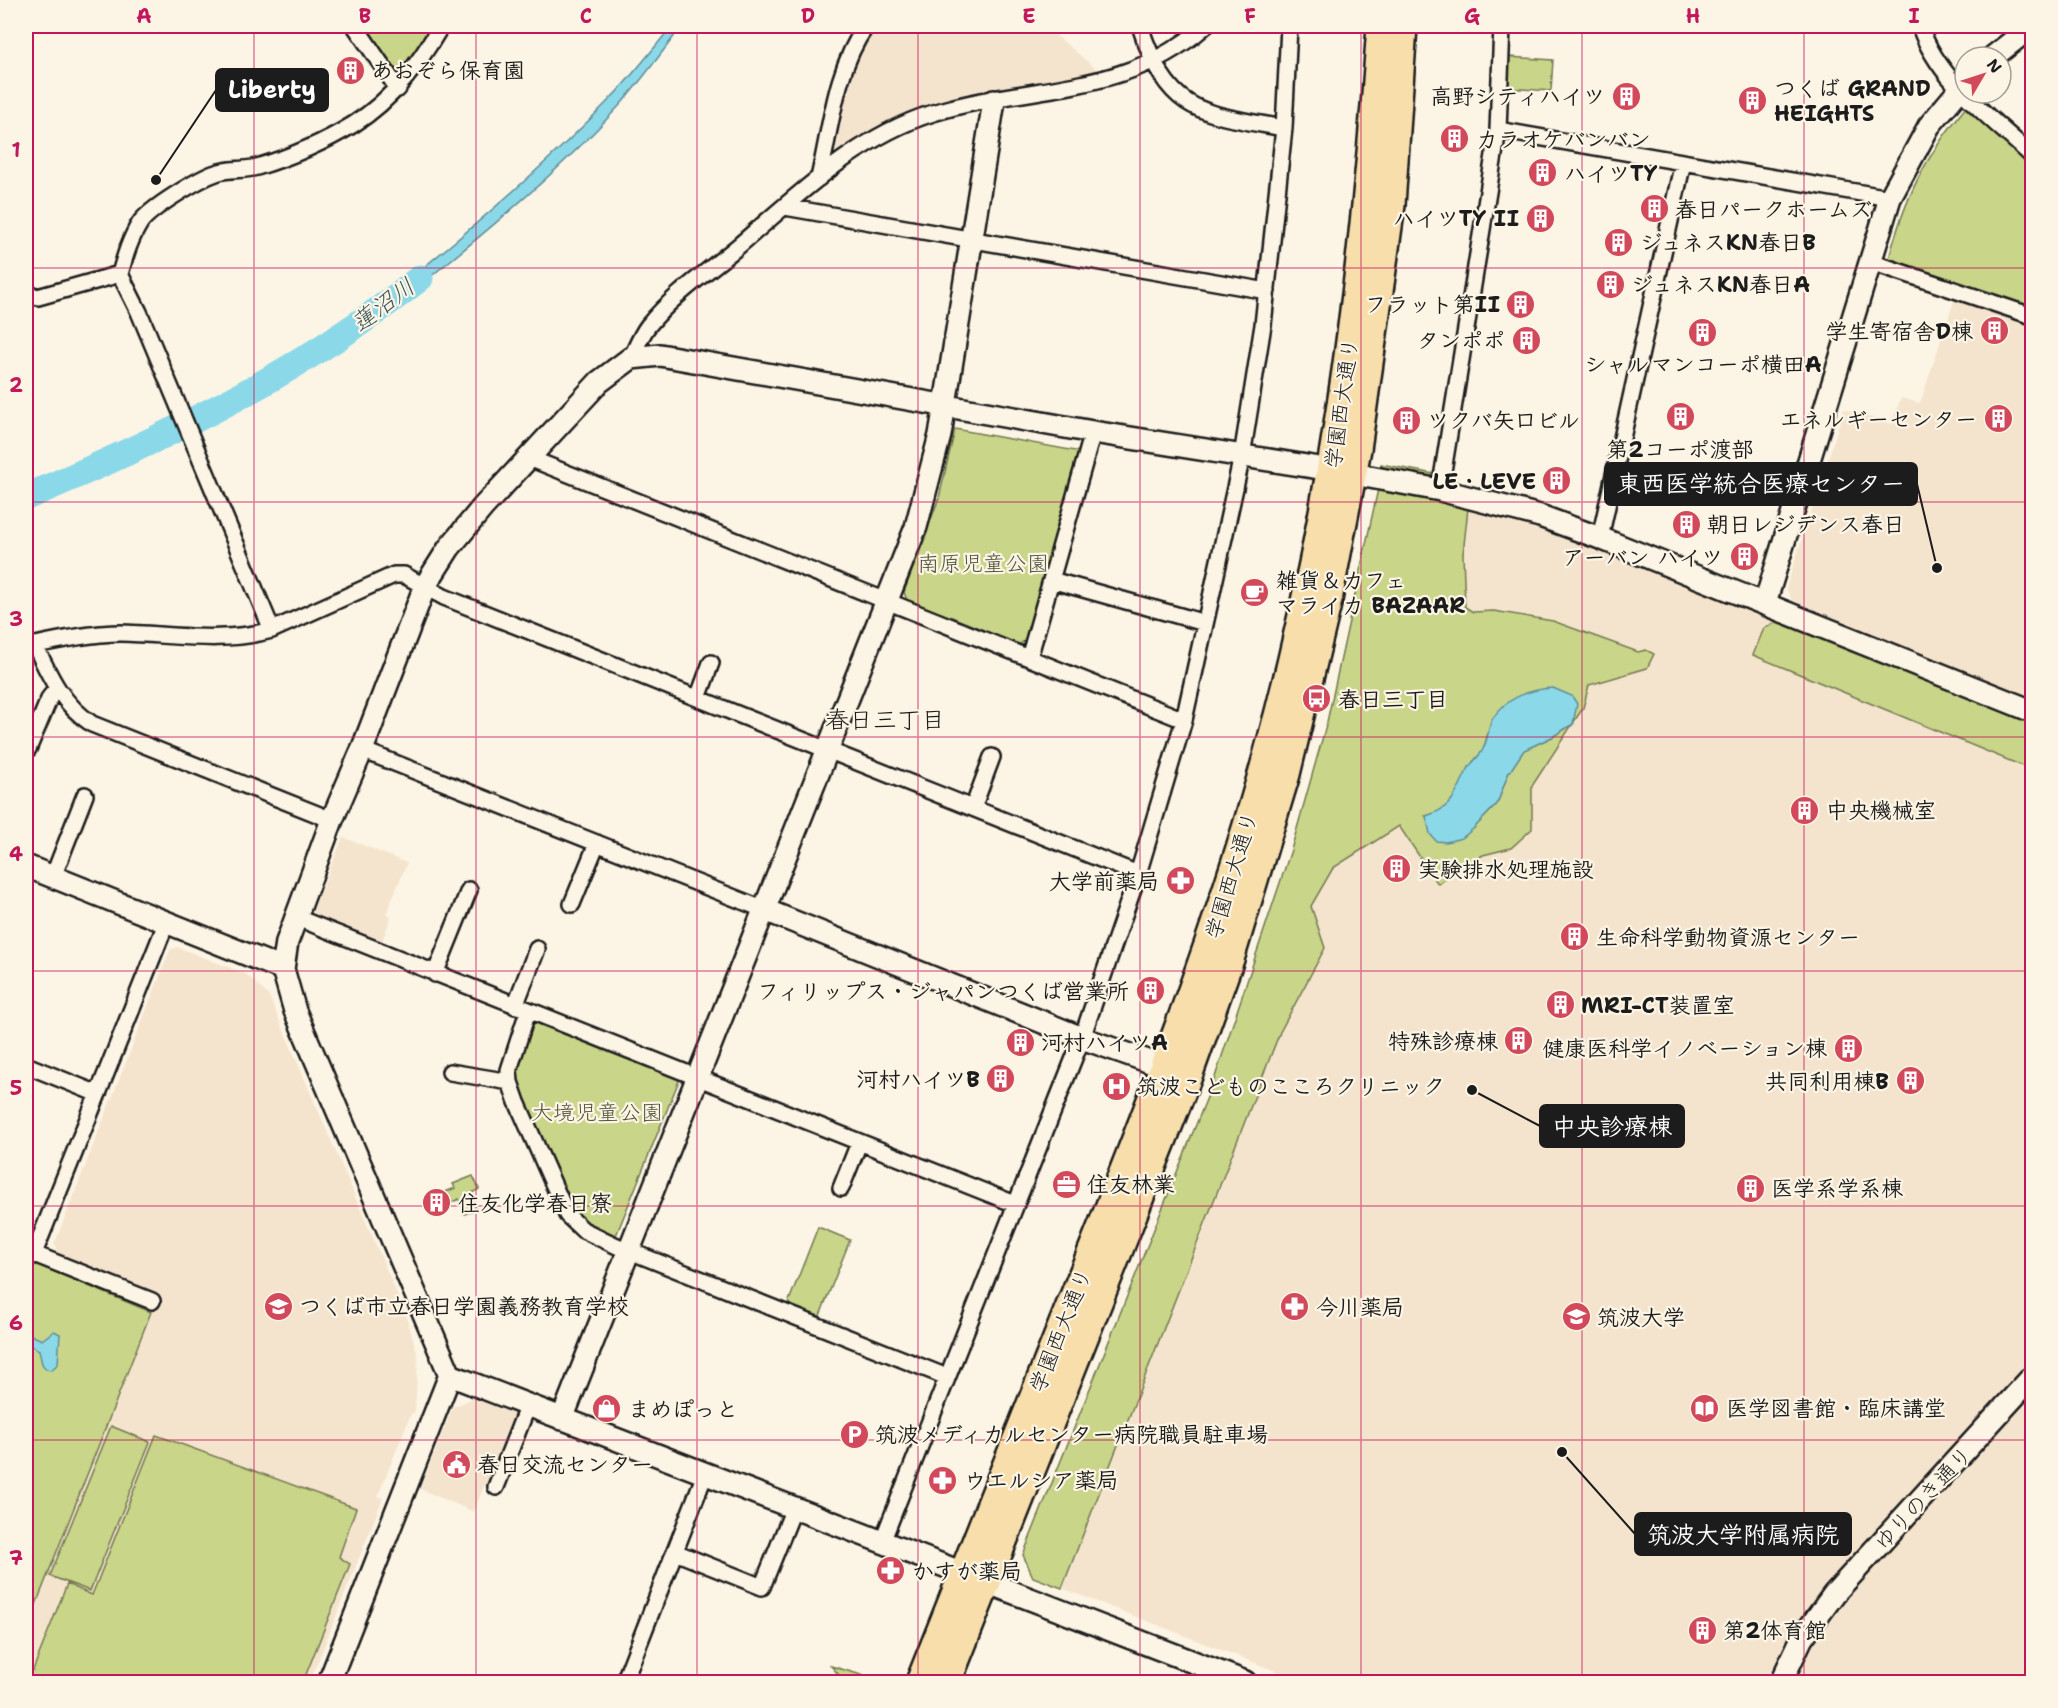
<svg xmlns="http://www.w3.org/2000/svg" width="2058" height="1708" viewBox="0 0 2058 1708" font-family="'Shantell Sans','Klee One',sans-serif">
<rect width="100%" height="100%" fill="#fcf5e5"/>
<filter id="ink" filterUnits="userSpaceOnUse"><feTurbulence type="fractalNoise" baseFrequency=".0167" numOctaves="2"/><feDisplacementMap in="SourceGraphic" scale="12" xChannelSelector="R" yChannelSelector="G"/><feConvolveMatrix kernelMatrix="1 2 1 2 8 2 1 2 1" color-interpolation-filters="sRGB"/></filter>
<g filter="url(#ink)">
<path fill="#f5e4cd" d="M873,26h172l55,46 -153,33 -113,54 -4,-6 22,-86z
M1956,295l76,25v379l-240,-99 -6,-12 58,-179 47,15 10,-26 19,5z
M1378,489l17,1 139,32 248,98 250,104v958h-728l-271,-105 -10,-22 191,-475 77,-230 36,-128z
M343,837l64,26 -21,51 5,3 -10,27 -66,-27 -2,-7z
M177,947l69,27 23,22 138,321 11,40 -3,55 -4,2 -33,82 5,2 -73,184h-284v-52l132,-335 -104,-41 3,-8 -3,-1 116,-295z
M473,1398l42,16 2,6 -25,65 -8,1 -10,26 -54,-23 33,-82z"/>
<path fill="#c9d588" stroke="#727852" stroke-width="1.5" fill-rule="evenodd" d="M362,26h71l-18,31 -15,19h-5z
M1509,57l44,3 -2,31 -44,-3z
M1967,106l65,58v147l-144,-49c17,-65 36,-104 79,-156z
M955,429l126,23 -53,186 -11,8 -110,-45 -3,-9 35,-94z
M1381,464l53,10 -5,6 -50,-8z
M1378,489l17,1 73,18 -5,46 2,53 8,5 21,-1 59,10 85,31 8,-2 8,4 -7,14 -58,17 -6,23 -51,78v43l-21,19 -28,7 -45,29 -39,-58 -66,42 -22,38 14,42 -45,84 -218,556 -29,-11 -10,-22 191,-475 77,-230 36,-128zM1492,719l81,5 -21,13 -28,13 -16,24 -11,30 -24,25 -47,-13 17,-5 10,-10 20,-39 10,-11z
M1782,620l250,104v46l-279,-115 11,-27z
M538,1022l142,56 -65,160c-19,-8 -32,-16 -46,-31l-51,-121c-3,-21 5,-41 12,-61z
M473,1176l6,13 -9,5 6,15 -11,5 -6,-15 -11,5 -5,-11 12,-5 -2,-4z
M818,1227l32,13 -31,78 -32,-12z
M26,1260l125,52 -125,318z
M111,1426l39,16 -60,149 -40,-15z
M156,1435l200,73 -17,49 11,7 -47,118h-277v-15l7,3 34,-86 25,11z
M831,1666l34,10 -2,6h-18z"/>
<path fill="#8bd8e9" stroke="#5f8d97" stroke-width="1.5" d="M672,26h10c-20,26 -40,54 -62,79 -68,74 -147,138 -226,201l-6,-10c78,-62 153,-126 222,-197 22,-23 42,-49 62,-73z
M1553,688l19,8 5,8 -4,20 -21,13 -28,13 -16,24 -11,30 -24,25 -11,9 -16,4 -10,-1 -6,-7 -4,-18c30,-9 29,-24 43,-49 4,-6 11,-11 14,-18 5,-9 5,-22 10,-31 13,-20 37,-29 60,-30z
M54,1331l6,3 -2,30 -7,6 -5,-1 -4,-5 -3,-14 -13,-7v-10l16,7z"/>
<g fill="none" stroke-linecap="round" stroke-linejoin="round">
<path stroke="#8bd8e9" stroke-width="27" d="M26,497c137,-58 277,-125 394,-219"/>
<defs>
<path id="street" d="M355,26l43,63
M1140,26c29,89 61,87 144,102
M1920,26c17,54 72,92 112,130
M1498,130l392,68
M819,178c12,-51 16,-108 47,-152
M785,207l482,84
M1871,262l161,54
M120,274c5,-18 10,-35 20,-51 9,-14 60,-45 76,-50 13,-5 28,-2 41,-6 33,-10 68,-25 97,-43 39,-25 64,-59 87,-98
M26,293l12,4 82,-23 19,38 133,318
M631,358c5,-10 10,-23 17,-32 24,-30 59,-54 88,-78 60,-51 120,-111 197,-135 96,-30 190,-15 272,-87
M529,458l655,262
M1440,490l58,-360 4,-104
M1600,538l83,-376
M1051,580l154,43
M35,645c15,32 27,59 57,79l240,96
M26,647c29,-6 64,-14 95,-14 50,1 102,11 151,-3l122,-55h10l40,22 694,277
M1029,658l64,-226
M698,698l13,-35
M28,749l22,-52 6,-7
M362,750l403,160
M973,808l19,-51
M53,877l32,-82
M572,904l25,-61
M295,917l720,287
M435,974l34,-84
M515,1006l22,-57
M528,1011l-19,59 1,12 7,20 50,113 16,15 34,16 330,131
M26,1065l72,29
M450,1072l60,10
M841,1188l18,-45
M26,1253l7,3 134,-335
M34,1254l118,47
M496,1487l32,-82
M882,1542l200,-504 56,-164 46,-154 58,-264 21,-131 21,-197 5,-102
M675,1552l87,35 32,-79
M624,1682l81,-208"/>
<path id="secondary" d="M1993,57l39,-31
M1765,603l125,-405 39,-72 36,-43
M26,866l257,103
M765,910l317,128 94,33
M450,1375l795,307
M562,1419l354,-892 24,-92 54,-334
M329,1682l121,-307 -155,-364 -12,-42 4,-27 45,-122 30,-70 63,-164 24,-38 34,-41 116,-125 32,-24 29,-3 433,77 239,38 108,20 100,26 60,22 432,173
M1781,1682l21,-44 32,-44 198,-217"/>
<path id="highway" d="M920,1682c58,-145 116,-290 174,-436 62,-156 123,-312 169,-475 69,-243 101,-494 118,-745
M947,1682l241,-606 42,-117 56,-185 42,-174 29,-151 34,-244 12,-179"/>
</defs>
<use href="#street" stroke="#1c1c1c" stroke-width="20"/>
<use href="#secondary" stroke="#1c1c1c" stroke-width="26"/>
<use href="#highway" stroke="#1c1c1c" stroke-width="32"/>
<use href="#street" stroke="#fcf5e5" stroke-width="15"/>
<use href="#secondary" stroke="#fcf5e5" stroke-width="21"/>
<use href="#highway" stroke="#f8deab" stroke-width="27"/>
</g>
</g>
<path fill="none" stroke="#c2185b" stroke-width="1.5" stroke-opacity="0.55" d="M254,26v1656M476,26v1656M697,26v1656M918,26v1656M1140,26v1656M1361,26v1656M1582,26v1656M1804,26v1656M26,268h2006M26,502h2006M26,737h2006M26,971h2006M26,1206h2006M26,1440h2006"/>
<defs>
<symbol id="building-disc" viewBox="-11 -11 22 22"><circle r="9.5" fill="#d1495b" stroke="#fcf5e5"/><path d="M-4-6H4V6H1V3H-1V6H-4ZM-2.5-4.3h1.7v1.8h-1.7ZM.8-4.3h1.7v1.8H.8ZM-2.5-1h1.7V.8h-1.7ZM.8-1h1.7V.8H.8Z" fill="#fff"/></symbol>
<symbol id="cafe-disc" viewBox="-11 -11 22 22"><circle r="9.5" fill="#d1495b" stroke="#fcf5e5"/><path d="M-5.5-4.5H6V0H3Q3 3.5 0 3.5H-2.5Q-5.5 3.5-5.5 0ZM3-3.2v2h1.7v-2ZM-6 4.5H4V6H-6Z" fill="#fff"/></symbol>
<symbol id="bus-disc" viewBox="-11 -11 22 22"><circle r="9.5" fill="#d1495b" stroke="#fcf5e5"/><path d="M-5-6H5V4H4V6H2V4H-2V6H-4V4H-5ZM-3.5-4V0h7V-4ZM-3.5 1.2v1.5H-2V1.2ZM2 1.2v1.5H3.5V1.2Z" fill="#fff"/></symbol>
<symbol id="pharmacy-disc" viewBox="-11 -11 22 22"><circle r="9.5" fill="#d1495b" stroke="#fcf5e5"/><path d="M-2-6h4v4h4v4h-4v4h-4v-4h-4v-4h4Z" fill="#fff"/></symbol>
<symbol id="hospital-disc" viewBox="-11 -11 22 22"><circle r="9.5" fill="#d1495b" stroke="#fcf5e5"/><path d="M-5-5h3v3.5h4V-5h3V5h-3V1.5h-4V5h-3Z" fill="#fff"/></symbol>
<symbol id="office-disc" viewBox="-11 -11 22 22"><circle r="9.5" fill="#d1495b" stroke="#fcf5e5"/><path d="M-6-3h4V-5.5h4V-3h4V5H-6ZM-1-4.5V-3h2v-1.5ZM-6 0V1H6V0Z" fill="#fff"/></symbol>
<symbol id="school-disc" viewBox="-11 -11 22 22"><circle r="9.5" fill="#d1495b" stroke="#fcf5e5"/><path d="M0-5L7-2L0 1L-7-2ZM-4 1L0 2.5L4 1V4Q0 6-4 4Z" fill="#fff"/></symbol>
<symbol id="university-disc" viewBox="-11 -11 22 22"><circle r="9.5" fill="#d1495b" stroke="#fcf5e5"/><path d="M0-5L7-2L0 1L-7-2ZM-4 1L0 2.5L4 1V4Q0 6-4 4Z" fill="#fff"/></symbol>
<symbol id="library-disc" viewBox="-11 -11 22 22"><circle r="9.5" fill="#d1495b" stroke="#fcf5e5"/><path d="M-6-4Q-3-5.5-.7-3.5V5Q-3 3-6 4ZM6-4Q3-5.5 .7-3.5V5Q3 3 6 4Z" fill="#fff"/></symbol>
<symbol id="shop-disc" viewBox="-11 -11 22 22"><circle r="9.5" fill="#d1495b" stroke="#fcf5e5"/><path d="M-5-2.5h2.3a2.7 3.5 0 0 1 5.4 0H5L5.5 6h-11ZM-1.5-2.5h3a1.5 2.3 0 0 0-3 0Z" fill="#fff"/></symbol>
<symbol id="parking-disc" viewBox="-11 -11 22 22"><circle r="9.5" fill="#d1495b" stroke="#fcf5e5"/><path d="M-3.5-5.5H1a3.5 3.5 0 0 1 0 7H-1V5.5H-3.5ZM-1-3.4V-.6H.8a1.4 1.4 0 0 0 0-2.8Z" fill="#fff"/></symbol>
<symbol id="civic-disc" viewBox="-11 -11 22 22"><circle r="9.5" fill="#d1495b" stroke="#fcf5e5"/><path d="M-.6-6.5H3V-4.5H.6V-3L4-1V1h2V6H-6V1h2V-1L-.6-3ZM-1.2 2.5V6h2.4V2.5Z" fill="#fff"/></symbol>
</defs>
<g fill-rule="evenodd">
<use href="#building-disc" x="334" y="54" width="33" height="33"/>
<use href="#building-disc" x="1610" y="80" width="33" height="33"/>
<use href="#building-disc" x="1736" y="84" width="33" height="33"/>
<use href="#building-disc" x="1438" y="122" width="33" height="33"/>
<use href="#building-disc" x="1526" y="156" width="33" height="33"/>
<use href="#building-disc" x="1638" y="192" width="33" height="33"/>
<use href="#building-disc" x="1524" y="202" width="33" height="33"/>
<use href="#building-disc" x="1602" y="226" width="33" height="33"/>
<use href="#building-disc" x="1594" y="268" width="33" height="33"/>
<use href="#building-disc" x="1504" y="288" width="33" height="33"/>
<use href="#building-disc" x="1978" y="314" width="33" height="33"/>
<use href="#building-disc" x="1686" y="316" width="33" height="33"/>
<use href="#building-disc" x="1510" y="324" width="33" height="33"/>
<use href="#building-disc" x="1664" y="400" width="33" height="33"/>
<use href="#building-disc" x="1982" y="402" width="33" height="33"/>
<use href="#building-disc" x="1390" y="404" width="33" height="33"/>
<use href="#building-disc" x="1540" y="464" width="33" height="33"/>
<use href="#building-disc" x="1670" y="508" width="33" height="33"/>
<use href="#building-disc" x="1728" y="540" width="33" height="33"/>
<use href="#cafe-disc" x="1238" y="576" width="33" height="33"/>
<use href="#bus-disc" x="1300" y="682" width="33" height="33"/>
<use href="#building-disc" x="1788" y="794" width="33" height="33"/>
<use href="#building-disc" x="1380" y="852" width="33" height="33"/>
<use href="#pharmacy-disc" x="1164" y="864" width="33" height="33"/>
<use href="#building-disc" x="1558" y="920" width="33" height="33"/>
<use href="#building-disc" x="1134" y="974" width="33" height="33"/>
<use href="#building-disc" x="1544" y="988" width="33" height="33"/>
<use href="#building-disc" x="1502" y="1024" width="33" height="33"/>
<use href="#building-disc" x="1004" y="1026" width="33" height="33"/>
<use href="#building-disc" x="1832" y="1032" width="33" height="33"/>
<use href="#building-disc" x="984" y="1062" width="33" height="33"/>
<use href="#building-disc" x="1894" y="1064" width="33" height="33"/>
<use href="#hospital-disc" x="1100" y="1070" width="33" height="33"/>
<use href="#office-disc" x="1050" y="1168" width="33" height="33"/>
<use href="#building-disc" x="1734" y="1172" width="33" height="33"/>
<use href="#building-disc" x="420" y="1186" width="33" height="33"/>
<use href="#school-disc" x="262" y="1290" width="33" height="33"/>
<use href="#pharmacy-disc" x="1278" y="1290" width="33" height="33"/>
<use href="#university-disc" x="1560" y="1300" width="33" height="33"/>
<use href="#library-disc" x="1688" y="1392" width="33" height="33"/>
<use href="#shop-disc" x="590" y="1392" width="33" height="33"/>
<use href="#parking-disc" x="838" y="1418" width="33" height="33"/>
<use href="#civic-disc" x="440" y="1448" width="33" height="33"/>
<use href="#pharmacy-disc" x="926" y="1464" width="33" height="33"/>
<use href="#pharmacy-disc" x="874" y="1554" width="33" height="33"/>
<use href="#building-disc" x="1686" y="1614" width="33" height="33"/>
</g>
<g text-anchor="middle" stroke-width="4.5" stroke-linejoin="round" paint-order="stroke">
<g font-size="22" font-weight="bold" fill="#1c1c1c" stroke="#fcf5e5" text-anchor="start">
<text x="371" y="78">あおぞら保育園</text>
<text x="1774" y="96">つくば GRAND<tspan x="1774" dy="25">HEIGHTS</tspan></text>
<text x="1605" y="104" text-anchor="end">高野シティハイツ</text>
<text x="1476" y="147">カラオケバンバン</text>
<text x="1564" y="181">ハイツTY</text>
<text x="1675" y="217">春日パークホームズ</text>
<text x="1519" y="226" text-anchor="end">ハイツTY II</text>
<text x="1640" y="250">ジュネスKN春日B</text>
<text x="1631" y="292">ジュネスKN春日A</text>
<text x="1500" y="312" text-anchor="end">フラット第II</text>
<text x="1973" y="339" text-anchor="end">学生寄宿舎D棟</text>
<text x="1505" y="348" text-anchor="end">タンポポ</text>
<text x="1703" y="372" text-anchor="middle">シャルマンコーポ横田A</text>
<text x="1977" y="427" text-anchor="end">エネルギーセンター</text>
<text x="1427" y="428">ツクバ矢口ビル</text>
<text x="1680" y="457" text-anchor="middle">第2コーポ渡部</text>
<text x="1536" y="489" text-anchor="end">LE・LEVE</text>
<text x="1707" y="532">朝日レジデンス春日</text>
<text x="1723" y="565" text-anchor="end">アーバン ハイツ</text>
<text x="1276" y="588">雑貨＆カフェ<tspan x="1276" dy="25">マライカ BAZAAR</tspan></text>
<text x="1338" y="707">春日三丁目</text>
<text x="1826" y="818">中央機械室</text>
<text x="1418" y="877">実験排水処理施設</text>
<text x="1159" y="889" text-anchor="end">大学前薬局</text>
<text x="1596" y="945">生命科学動物資源センター</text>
<text x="1129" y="999" text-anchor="end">フィリップス・ジャパンつくば営業所</text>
<text x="1581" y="1013">MRI-CT装置室</text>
<text x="1498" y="1049" text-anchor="end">特殊診療棟</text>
<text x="1041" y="1050">河村ハイツA</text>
<text x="1827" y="1056" text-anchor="end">健康医科学イノベーション棟</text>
<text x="980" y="1087" text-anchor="end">河村ハイツB</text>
<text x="1889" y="1089" text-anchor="end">共同利用棟B</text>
<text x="1137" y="1094">筑波こどものこころクリニック</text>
<text x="1087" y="1192">住友林業</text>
<text x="1771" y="1196">医学系学系棟</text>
<text x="458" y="1211">住友化学春日寮</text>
<text x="299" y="1314">つくば市立春日学園義務教育学校</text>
<text x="1316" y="1315">今川薬局</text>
<text x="1597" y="1325">筑波大学</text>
<text x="1726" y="1416">医学図書館・臨床講堂</text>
<text x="628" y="1417">まめぽっと</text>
<text x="875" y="1442">筑波メディカルセンター病院職員駐車場</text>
<text x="477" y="1472">春日交流センター</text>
<text x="964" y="1488">ウエルシア薬局</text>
<text x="912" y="1579">かすが薬局</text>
<text x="1723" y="1638">第2体育館</text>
</g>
<g font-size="22" fill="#1c1c1c" stroke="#fcf5e5">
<text transform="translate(1341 403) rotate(-82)" y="8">学園西大通り</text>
<text transform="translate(1231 875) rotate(-73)" y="8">学園西大通り</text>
<text transform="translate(1060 1330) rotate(-68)" y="8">学園西大通り</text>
<text transform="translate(1923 1498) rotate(-47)" y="8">ゆりのき通り</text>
</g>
<g font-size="22" fill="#50543c" stroke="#fcf5e5">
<text x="983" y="571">南原児童公園</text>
<text x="597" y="1120">大境児童公園</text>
</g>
<g font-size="24" font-style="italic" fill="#3d545a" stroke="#fcf5e5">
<text transform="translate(383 305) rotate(-37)" y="8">蓮沼川</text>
</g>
<g font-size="24" fill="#1c1c1c" stroke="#fcf5e5">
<text x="885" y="728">春日三丁目</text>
</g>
</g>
<path fill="none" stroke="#1c1c1c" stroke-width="2" d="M156 180L216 90M1937 568L1917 484M1472 1090L1540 1126M1562 1452L1635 1534"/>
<g fill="#1c1c1c" stroke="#fcf5e5" stroke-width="2">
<circle cx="156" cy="180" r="6"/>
<circle cx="1937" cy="568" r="6"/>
<circle cx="1472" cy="1090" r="6"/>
<circle cx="1562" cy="1452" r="6"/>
</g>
<g fill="#1c1c1c" stroke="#1c1c1c" stroke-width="2">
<rect x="216" y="69" width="112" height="42" rx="6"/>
<rect x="1605" y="463" width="312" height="42" rx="6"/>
<rect x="1540" y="1105" width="144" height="42" rx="6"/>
<rect x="1635" y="1513" width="216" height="42" rx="6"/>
</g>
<g font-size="24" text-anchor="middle" font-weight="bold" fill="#fff">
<text x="272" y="98">Liberty</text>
<text x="1761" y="492">東西医学統合医療センター</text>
<text x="1612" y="1135">中央診療棟</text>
<text x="1743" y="1543">筑波大学附属病院</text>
</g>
<rect width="2058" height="1708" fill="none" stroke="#fcf5e5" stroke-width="66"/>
<g transform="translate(1983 75) rotate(51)"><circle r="28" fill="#fcf5e5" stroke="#a29e95" stroke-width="1.5"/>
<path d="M0-4.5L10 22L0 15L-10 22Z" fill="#d1495b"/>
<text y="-9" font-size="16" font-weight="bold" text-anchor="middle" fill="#1c1c1c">N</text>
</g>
<rect x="33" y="33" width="1992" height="1642" fill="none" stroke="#c2185b" stroke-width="2"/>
<g font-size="20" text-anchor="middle" font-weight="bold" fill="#c2185b">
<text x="144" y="23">A</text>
<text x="365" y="23">B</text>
<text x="586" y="23">C</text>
<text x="808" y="23">D</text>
<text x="1029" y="23">E</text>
<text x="1250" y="23">F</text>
<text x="1472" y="23">G</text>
<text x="1693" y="23">H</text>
<text x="1914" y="23">I</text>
<text x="16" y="157">1</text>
<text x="16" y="392">2</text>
<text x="16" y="626">3</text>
<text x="16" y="861">4</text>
<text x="16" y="1095">5</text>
<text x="16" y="1330">6</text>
<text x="16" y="1565">7</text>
</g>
</svg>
